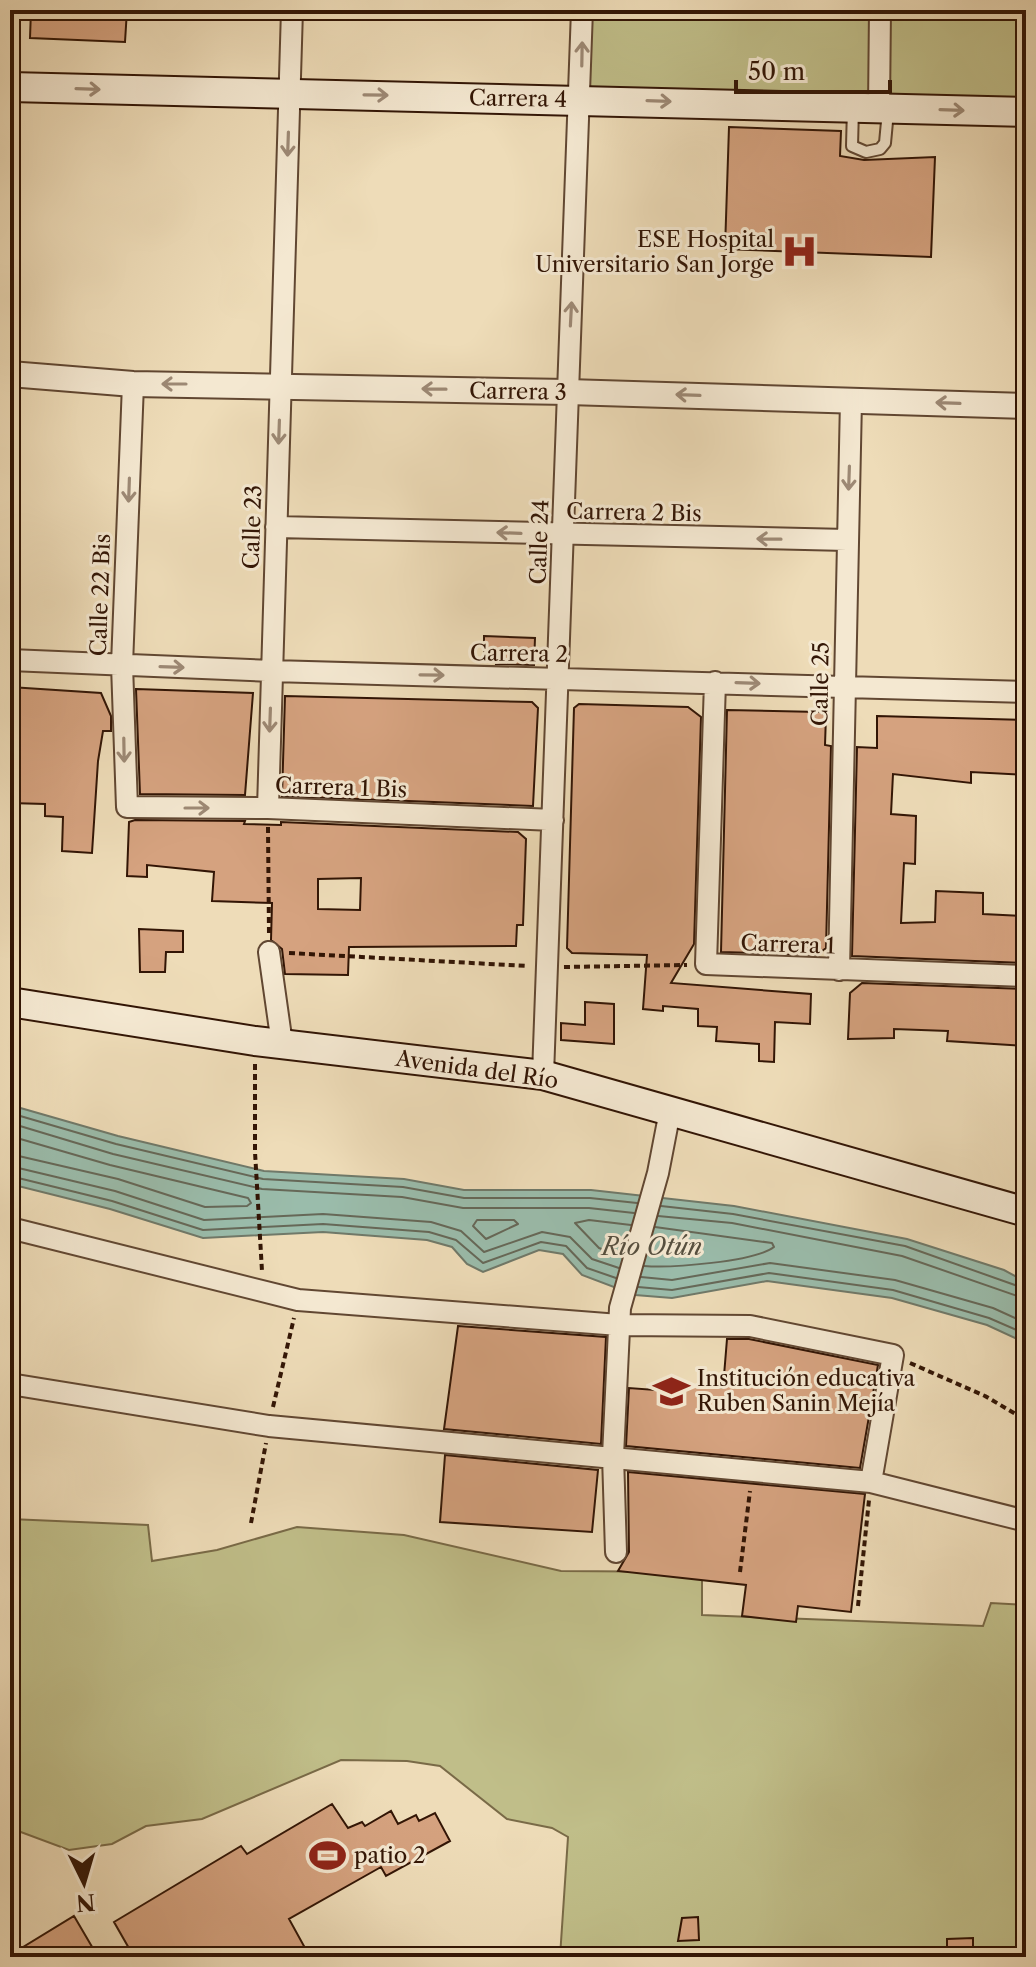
<svg xmlns="http://www.w3.org/2000/svg" width="1036" height="1967" viewBox="0 0 1036 1967" font-family="'Libre Caslon Text',serif">
<rect width="100%" height="100%" fill="#eedcb8"/>
<filter id="stains"><feTurbulence type="fractalNoise" baseFrequency=".0025" numOctaves="4"/><feColorMatrix values="0 0 0 0 .2 0 0 0 0 .09 0 0 0 0 .02 0 0 0 .5 -.17"/></filter>
<radialGradient id="worn" r=".72"><stop offset=".6" stop-color="#630" stop-opacity="0"/><stop offset="1" stop-color="#630" stop-opacity=".3"/></radialGradient>
<path fill="#c0be89" stroke="#796a47" stroke-width="2" d="M582,10h444v102l-445,-13z
M10,1519l138,6 4,36 65,-11 80,-23 107,8 157,36 141,1v43l281,11 8,-23 35,2v352h-466l8,-120 -16,-9 -45,-9 -67,-53 -33,-5 -66,-1 -139,59 -56,7 -34,18 -43,6 -59,-22z"/>
<path fill="#9abcab" stroke="#707969" stroke-width="2" d="M10,1105l108,31 146,35 140,8 60,11h127l143,16 173,33 97,31 22,12v61l-39,-18 -95,-27 -125,-17 -95,17 -37,-3 -53,-20 -19,-21 -24,-4 -56,22 -16,-8 -15,-17 -25,-7 -104,-8 -120,6 -93,-29 -100,-25z"/>
<g fill="none" stroke-linecap="round" stroke-linejoin="round">
<path stroke="#666858" stroke-width="2" d="M10,1113l106,31 147,35 140,8 61,11h126l47,5
M10,1123l103,31 149,35 140,8 61,11h126l45,5
M10,1136l100,29 138,33 3,5 -4,3 -42,1 -87,-28 -108,-25
M10,1166l105,25 89,29 119,-6 108,8 30,9 23,21 58,-20 28,5 22,22 27,9
M10,1176l102,25 91,29 120,-6 106,8 27,8 27,23 58,-21 25,4 21,22 29,10
M661,1206l72,8 172,32 121,43
M658,1216l74,7 170,33 124,43
M477,1220h37l4,4 -32,15 -13,-13z
M622,1257l-23,-9 -24,-25 14,-3 42,5
M644,1266c27,2 110,-4 130,-19l-2,-4 -117,-16
M641,1277l31,3 98,-17 125,17 98,28 33,15
M638,1287l34,3 97,-17 124,17 96,28 37,16"/>
</g>
<path fill="#d5a27f" stroke="#321505" stroke-width="2" fill-rule="evenodd" d="M31,10h96l-2,32 -95,-4z
M729,127l112,4 -1,25 24,4 71,-3 -4,100 -206,-8z
M484,636l51,2 -1,27 -38,-1 1,-8 -13,-1z
M10,687l91,6 10,23v15h-8l-5,30 -6,92 -30,-2 1,-34 -18,-1v-12l-35,-1z
M136,689l117,4 -8,102 -105,-1z
M285,696l247,6 6,6 -5,98 -251,-10z
M579,704l109,3 13,10 -7,227 -23,39 140,11 -1,30 -35,-2 -1,40 -15,-1v-17l-43,-3 1,-14 -19,-1v-17l-35,-3v5l-20,-2 4,-54 -75,-2 -5,-5 7,-240z
M727,710l93,2 6,3 -1,30 6,1 -5,202 -9,7 -96,-3z
M877,716l149,4v55l-55,-3v11l-78,-9 -2,40 25,2 -1,48 -11,-1 -3,60 34,-1 1,-31 47,2v21l43,2v47l-174,-7 5,-209 20,1z
M135,820l110,1 -1,3 37,1v-3l237,10 8,7 -3,86h-6l-1,21 -167,1 -1,28 -63,-1 -3,-25 -11,-9 1,-37 -60,-2 2,-29 -67,-7v12l-20,-1 2,-54zM361,878l-1,32 -42,-1v-30z
M139,929l44,2v21h-17l-1,20h-25z
M862,983l164,6v57l-79,-5 1,-10 -54,-2v9l-46,1 2,-46z
M585,1002l29,2v40l-53,-4v-17l24,2z
M458,1326l148,11 -5,107 -157,-15z
M727,1339h22l129,26 -18,103 -234,-22 3,-58 53,4 1,-7 40,3z
M445,1455l153,15 -6,62 -152,-10z
M628,1472l237,22 -14,118 -53,-6 -2,16 -54,-6 4,-31 -128,-14 11,-19z
M332,1804l16,24 14,-6 3,4 26,-15 7,13 18,-9 3,6 16,-8 15,28 -64,35 -5,-9 -92,52 21,38h-176l-20,-35 127,-76 6,8z
M74,1916l24,41h-88v-2z
M698,1917l1,23 -21,1 4,-23z
M973,1938v19h-26v-18z"/>
<g fill="none" stroke-linecap="round" stroke-linejoin="round">
<defs>
<path id="service" d="M853,108l-1,38 14,6 14,-3 5,-6 3,-32"/>
<path id="minor" d="M879,107l1,-97
M133,384l-11,281 5,142 141,1 285,12
M276,527l571,13
M10,660l262,11 754,21
M715,682l-9,282 320,12
M268,808l24,-798
M269,952l13,92
M839,970l12,-570
M543,1075l39,-1065
M10,1228l288,72 321,25 131,1 143,29 -22,127
M10,1384l259,42 602,56 155,39
M616,1552l-3,-96 7,-148 38,-135 12,-62"/>
<path id="tertiary" d="M10,374l123,10 435,8 458,14"/>
<path id="secondary" d="M10,87l1016,25
M10,1002l245,39 288,34 483,137"/>
</defs>
<use href="#service" stroke="#614732" stroke-width="14"/>
<use href="#minor" stroke="#614732" stroke-width="24"/>
<use href="#tertiary" stroke="#614732" stroke-width="28"/>
<use href="#secondary" stroke="#321505" stroke-width="32"/>
<path stroke="#321505" stroke-width="4" stroke-dasharray="6 4" stroke-linecap="butt" d="M268,827l1,107
M289,953l238,13
M564,967l123,-2
M255,1064v88l7,119
M910,1363l75,33 41,24
M273,1407l21,-89
M251,1523l15,-80
M740,1572l10,-81
M858,1606l11,-106"/>
<use href="#service" stroke="#f4e8d1" stroke-width="10"/>
<use href="#minor" stroke="#f4e8d1" stroke-width="20"/>
<use href="#tertiary" stroke="#f4e8d1" stroke-width="24"/>
<use href="#secondary" stroke="#f4e8d1" stroke-width="28"/>
</g>
<defs><path id="oneway-shaft" d="M-6 0H5M1.5-3L5.5 0L1.5 3" fill="none" stroke-width="1.6" stroke-linecap="round" stroke-linejoin="round" transform="scale(2)"/></defs>
<g stroke="#9d8975">
<use href="#oneway-shaft" transform="translate(582 54) rotate(-89)"/>
<use href="#oneway-shaft" transform="translate(88 89) rotate(2)"/>
<use href="#oneway-shaft" transform="translate(376 95) rotate(1)"/>
<use href="#oneway-shaft" transform="translate(659 101) rotate(2)"/>
<use href="#oneway-shaft" transform="translate(952 110) rotate(2)"/>
<use href="#oneway-shaft" transform="translate(288 144) rotate(92)"/>
<use href="#oneway-shaft" transform="translate(571 314) rotate(-87)"/>
<use href="#oneway-shaft" transform="translate(174 384) rotate(-180)"/>
<use href="#oneway-shaft" transform="translate(434 389) rotate(-179)"/>
<use href="#oneway-shaft" transform="translate(688 395) rotate(-178)"/>
<use href="#oneway-shaft" transform="translate(948 403) rotate(-178)"/>
<use href="#oneway-shaft" transform="translate(279 432) rotate(92)"/>
<use href="#oneway-shaft" transform="translate(849 478) rotate(92)"/>
<use href="#oneway-shaft" transform="translate(129 490) rotate(92)"/>
<use href="#oneway-shaft" transform="translate(509 533) rotate(-178)"/>
<use href="#oneway-shaft" transform="translate(769 539) rotate(-179)"/>
<use href="#oneway-shaft" transform="translate(172 667) rotate(2)"/>
<use href="#oneway-shaft" transform="translate(432 675) rotate(1)"/>
<use href="#oneway-shaft" transform="translate(748 683) rotate(2)"/>
<use href="#oneway-shaft" transform="translate(270 720) rotate(92)"/>
<use href="#oneway-shaft" transform="translate(124 750) rotate(89)"/>
<use href="#oneway-shaft" transform="translate(197 808)"/>
</g>
<defs>
<symbol id="hospital-bare" viewBox="-9 -9 18 18"><path d="M-5-5h3v3.5h4V-5h3V5h-3V1.5h-4V5h-3Z" fill="#8f2418" stroke="#f4e8d1" stroke-width="2.5" paint-order="stroke"/></symbol>
<symbol id="school-bare" viewBox="-9 -9 18 18"><path d="M0-5L7-2L0 1L-7-2ZM-4 1L0 2.5L4 1V4Q0 6-4 4Z" fill="#8f2418" stroke="#f4e8d1" stroke-width="2.5" paint-order="stroke"/></symbol>
<symbol id="stadium-bare" viewBox="-9 -9 18 18"><path d="M0-5a6.5 5 0 1 0 0 10a6.5 5 0 1 0 0-10ZM-3.5-1.8h7v3.6h-7Z" fill="#8f2418" stroke="#f4e8d1" stroke-width="2.5" paint-order="stroke"/></symbol>
</defs>
<g fill-rule="evenodd">
<use href="#hospital-bare" x="774" y="226" width="51" height="51"/>
<use href="#school-bare" x="646" y="1366" width="51" height="51"/>
<use href="#stadium-bare" x="302" y="1830" width="51" height="51"/>
</g>
<g text-anchor="middle" stroke-width="6" stroke-linejoin="round" paint-order="stroke">
<g font-size="22" fill="#321505" stroke="#f4e8d1">
<text transform="translate(518 98) rotate(1)" y="8">Carrera 4</text>
<text transform="translate(518 391) rotate(1)" y="8">Carrera 3</text>
<text transform="translate(634 512) rotate(1)" y="8">Carrera 2 Bis</text>
<text transform="translate(252 527) rotate(-88)" y="8">Calle 23</text>
<text transform="translate(539 542) rotate(-88)" y="8">Calle 24</text>
<text transform="translate(100 595) rotate(-88)" y="8">Calle 22 Bis</text>
<text transform="translate(519 653) rotate(1)" y="8">Carrera 2</text>
<text transform="translate(820 684) rotate(-89)" y="8">Calle 25</text>
<text transform="translate(341 787) rotate(2)" y="8">Carrera 1 Bis</text>
<text transform="translate(788 944) rotate(2)" y="8">Carrera 1</text>
<text transform="translate(477 1069) rotate(8)" y="8">Avenida del Río</text>
</g>
<g font-size="22" fill="#321505" stroke="#f4e8d1" text-anchor="start">
<text x="774" y="247" text-anchor="end">ESE Hospital<tspan x="774" dy="25">Universitario San Jorge</tspan></text>
<text x="697" y="1386">Institución educativa<tspan x="697" dy="25">Ruben Sanin Mejía</tspan></text>
<text x="354" y="1863">patio 2</text>
</g>
<g font-size="24" font-style="italic" fill="#564f3f" stroke="#f4e8d1">
<text x="652" y="1255">Río Otún</text>
</g>
</g>
<rect width="1036" height="1967" fill="none" stroke="#eedcb8" stroke-width="40"/>
<rect x="12" y="12" width="1012" height="1943" fill="none" stroke="#321505" stroke-width="4"/>
<rect x="20" y="20" width="996" height="1927" fill="none" stroke="#321505" stroke-width="2"/>
<g transform="translate(84 1883) rotate(175)" stroke="#f4e8d1" stroke-width="6" paint-order="stroke">
<path d="M0-6L14 30L0 20L-14 30Z" fill="#321505"/>
<text y="-12" font-size="22" font-weight="bold" text-anchor="middle" fill="#321505">N</text>
</g>
<path d="M736 80v12h154v-12" fill="none" stroke="#321505" stroke-width="4"/>
<text x="748" y="80" font-size="24" fill="#321505" stroke="#f4e8d1" stroke-width="6" paint-order="stroke">50 m</text>
<rect width="100%" height="100%" filter="url(#stains)"/>
<rect width="100%" height="100%" fill="url(#worn)"/>
</svg>
